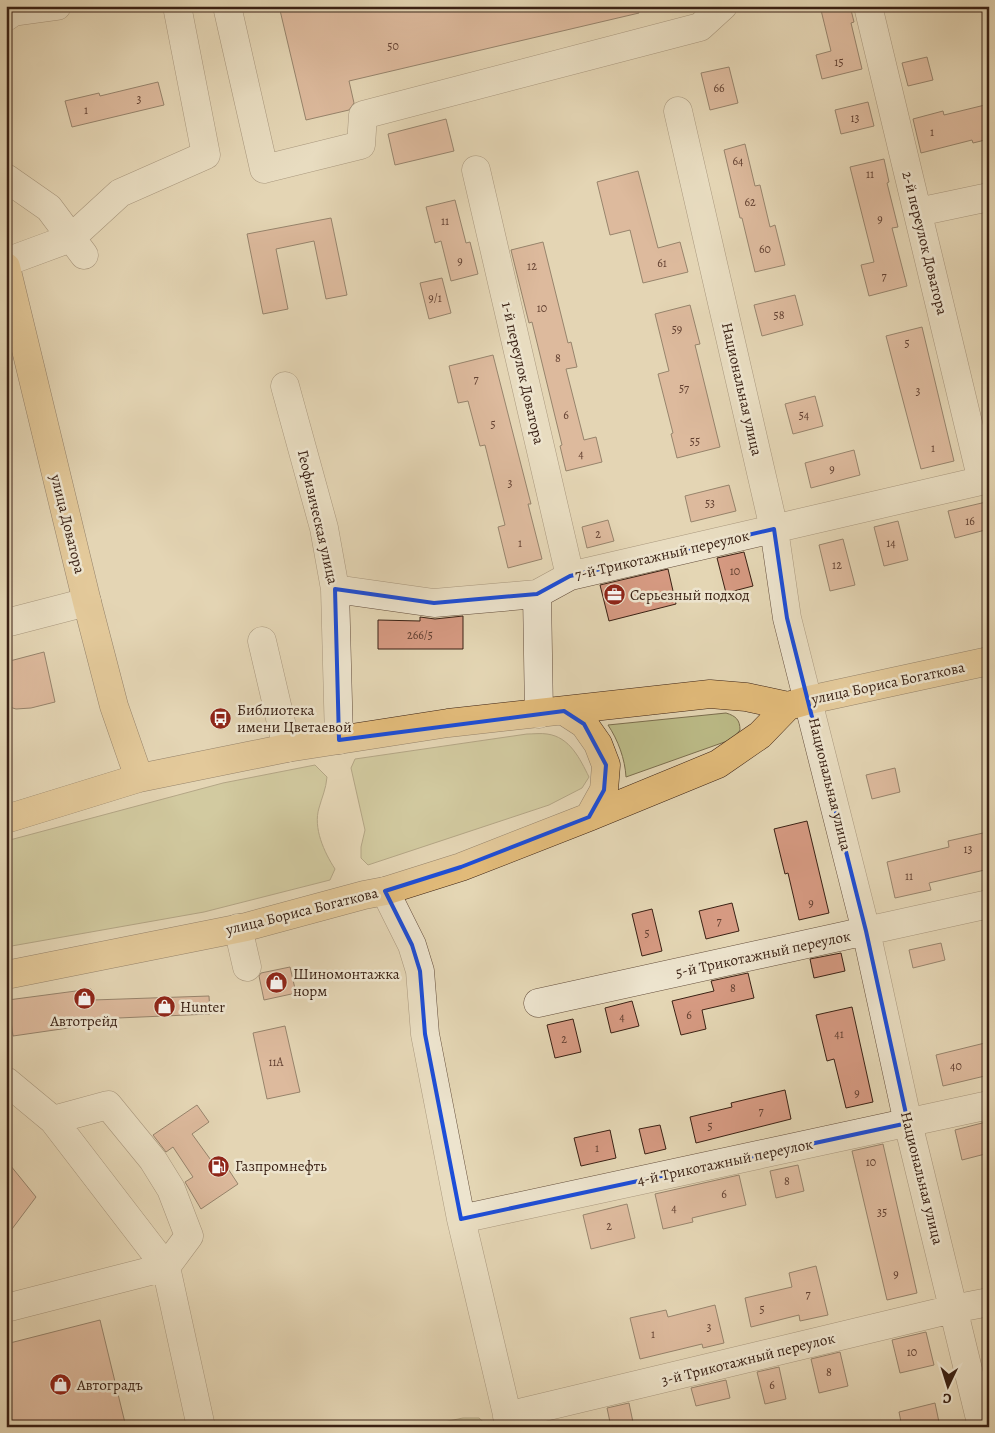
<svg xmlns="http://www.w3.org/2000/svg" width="995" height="1433" viewBox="0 0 995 1433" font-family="Alegreya,serif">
<rect width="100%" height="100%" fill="#e4d6b4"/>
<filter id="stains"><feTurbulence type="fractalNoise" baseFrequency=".004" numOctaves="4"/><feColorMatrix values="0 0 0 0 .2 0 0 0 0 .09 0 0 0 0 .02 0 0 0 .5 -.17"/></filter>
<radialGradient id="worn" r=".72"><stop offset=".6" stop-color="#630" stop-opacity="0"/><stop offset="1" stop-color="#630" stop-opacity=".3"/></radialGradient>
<path fill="#bcbc88" stroke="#7b6e4e" d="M726,713c10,3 14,7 14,17l-7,9 -107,38c-1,-18 -8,-37 -18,-52z
M527,734c6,0 14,-1 20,0 23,3 33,25 42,43l-7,11 -33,17 -181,60 -7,-7v-11l4,-17 -14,-62 4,-9z
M315,765l12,12c-1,12 -5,20 -8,31 -6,20 5,44 16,61l-5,11 -126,32 -198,35v-106l217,-58z
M463,1418h16l10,9h-69z"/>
<path fill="#d69a82" stroke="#3a2114" d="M279,6h50l1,5 20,-5h288l1,7 -290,68 5,22 -5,7 -43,10z
M820,6h30l4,16 -3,1 11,46 -40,10 -6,-24 15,-4z
M927,57l6,23 -25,6 -6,-23z
M729,67l9,36 -28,7 -9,-37z
M158,82l6,23 -92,22 -7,-26 34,-8 1,3z
M868,102l6,24 -33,8 -6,-24z
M989,104v35l-16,4 -1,-3 -51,13 -8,-34 30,-8 1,4z
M446,119l8,32 -59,14 -7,-31z
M745,144l10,42 5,-1 10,42 5,-2 10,40 -30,7 -13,-54h-2l-16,-68z
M884,159l5,23 -2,1 11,44 -6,1 15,58 -38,10 -8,-31 13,-3 -24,-95z
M638,171l20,77 22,-6 8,30 -45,11 -13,-53 -20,5 -13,-53z
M455,200l11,43 4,-1 8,32 -27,7 -10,-40 -6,2 -9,-36z
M331,218l16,77 -21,4 -12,-58 -38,8 12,60 -25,5 -16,-80z
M543,242l25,101 3,-1 6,25 -11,2 18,71 12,-3 6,25 -36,9 -6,-25 2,-1 -30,-123 -3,1 -18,-73z
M442,278l9,35 -22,6 -9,-36z
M795,295l8,30 -41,11 -8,-31z
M690,305l10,39 -5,1 25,102 -43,11 -6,-24 2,-1 -15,-59 11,-3 -14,-57z
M922,327l32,134 -33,8 -35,-133z
M493,355l38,149h-3l14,55 -34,9 -10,-41 7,-2 -20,-80 -5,1 -12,-45 -10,2 -9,-37z
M815,396l8,30 -30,8 -8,-30z
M854,450l6,25 -49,13 -6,-25z
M729,485l7,26 -45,11 -6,-26z
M986,502l3,11v16l-34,9 -7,-27z
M608,520l6,21 -27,7 -5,-21z
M898,521l10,39 -24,6 -10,-39z
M843,539l12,46 -25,6 -11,-46z
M744,552l9,34 -27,7 -9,-35z
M668,569l8,35 -67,17 -9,-36z
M463,616v33h-85v-29l42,1v-4l15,2z
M44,652l11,50 -24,6 -15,1 -10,-3v-44z
M895,768l5,24 -28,7 -6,-24z
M807,821l22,92 -30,7 -11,-47 -3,1 -11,-45z
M983,833l6,24v12l-60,14 2,7 -36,8 -8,-36 62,-15 -1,-6z
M732,903l7,28 -33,8 -7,-28z
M652,909l10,42 -20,5 -10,-42z
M941,943l4,17 -32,8 -4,-18z
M841,953l4,18 -31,7 -4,-19z
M290,967l6,26 -32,7 -5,-24 2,-3z
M748,973l6,25 -52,12 4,19 -25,6 -9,-34 42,-10 -3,-10z
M91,989l2,11 116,-4 1,18 -115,5 1,5 -83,12 -5,-36z
M632,1001l7,25 -28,7 -6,-25z
M852,1007l21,95 -27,6 -12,-49 -7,2 -11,-46z
M573,1019l8,33 -26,6 -8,-33z
M285,1026l15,66 -33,7 -14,-66z
M989,1042v33l-46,11 -7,-31z
M785,1090l6,29 -95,24 -6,-26 42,-10 -1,-4z
M197,1105l12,17 -17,12 21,29 8,-5 17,26 -37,25 -16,-27 8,-5 -20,-30 -7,5 -13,-17z
M986,1122l3,13v18l-27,7 -7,-30z
M660,1125l6,24 -21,5 -6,-25z
M610,1130l6,28 -35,8 -7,-28z
M883,1144l34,149 -30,7 -35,-149z
M6,1160l30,37 -30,40z
M798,1165l6,26 -28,7 -6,-27z
M739,1175l7,30 -54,13 1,4 -30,7 -8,-35z
M627,1204l8,34 -44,11 -8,-34z
M816,1266l12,49 -28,6 -1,-6 -48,12 -6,-29 47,-11 -3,-14z
M715,1305l9,38 -21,5 -1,-4 -62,15 -10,-41 36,-8 2,7z
M100,1320l26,107h-120v-83z
M926,1332l8,33 -34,8 -8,-33z
M840,1352l8,34 -29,7 -8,-34z
M779,1367l7,32 -21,5 -8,-32z
M726,1380l4,18 -34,8 -5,-18z
M629,1403l5,24h-23l-4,-19z
M935,1403l5,24h-38l-3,-15z"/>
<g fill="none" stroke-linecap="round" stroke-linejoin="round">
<defs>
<path id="minor" d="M227,6l37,163 97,-24 2,-30 337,-88 23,-21
M868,6l114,475
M6,17l7,-5 44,-6
M678,111l96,418 13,89 79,313 42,192 74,304
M476,170l94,406
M6,178l43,30 35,47
M918,212l71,-15
M6,262l65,-24 49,-45 86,-38 -29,-149
M285,386l39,142 11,61 4,151
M335,589l99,14 103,-9 33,-18 419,-97
M537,594l2,120
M6,623l81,-21
M262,641l25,107
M385,891l27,54 8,26 5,63 36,185 49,208
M238,928l9,39
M538,1003l451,-99
M6,1081l47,39 113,147 -160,41
M53,1120l55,-15 45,55 18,29 18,47 -23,31 35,160
M461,1219l528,-114
M507,1416l446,-107 36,-7"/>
<path id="major" d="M6,267l81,335 27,104 25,72
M564,711l20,13 14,20 8,21 -2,25 -15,27
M6,819l133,-41 148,-30 161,-25 262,-29 36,3 42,9 21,-6 180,-39
M6,975l240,-48 118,-32 21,-4 76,-24 128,-50 129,-53 42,-29 28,-29"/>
</defs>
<use href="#minor" stroke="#644e3c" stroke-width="29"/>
<use href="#major" stroke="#3a2114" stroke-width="29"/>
<use href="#minor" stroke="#ede4ce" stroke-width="28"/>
<use href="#major" stroke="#e2bb7a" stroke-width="28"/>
</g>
<path d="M0 0H995V1433H0ZM774,529l13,89 79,313 42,192 -447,96 -36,-185 -5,-63 -8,-26 -27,-54 76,-24 128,-50 15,-27 2,-25 -22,-41 -20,-13 -225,29 -4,-151 99,14 103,-9 33,-18z" fill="#e4d6b4" fill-opacity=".55" fill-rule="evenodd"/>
<path fill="none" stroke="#1d4ed8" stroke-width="4" stroke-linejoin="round" d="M774,529l13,89 79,313 42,192 -447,96 -36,-185 -5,-63 -8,-26 -27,-54 76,-24 128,-50 15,-27 2,-25 -22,-41 -20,-13 -225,29 -4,-151 99,14 103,-9 33,-18z"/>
<defs>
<symbol id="office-disc" viewBox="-11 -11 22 22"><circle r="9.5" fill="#8f2418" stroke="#ede4ce"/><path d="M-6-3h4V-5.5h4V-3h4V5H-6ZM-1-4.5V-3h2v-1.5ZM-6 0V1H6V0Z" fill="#fff"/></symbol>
<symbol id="bus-disc" viewBox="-11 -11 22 22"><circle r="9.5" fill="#8f2418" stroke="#ede4ce"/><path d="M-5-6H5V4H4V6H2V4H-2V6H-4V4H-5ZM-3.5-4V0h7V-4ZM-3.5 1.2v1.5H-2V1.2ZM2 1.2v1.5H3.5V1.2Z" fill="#fff"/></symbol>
<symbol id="shop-disc" viewBox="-11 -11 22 22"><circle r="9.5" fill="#8f2418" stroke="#ede4ce"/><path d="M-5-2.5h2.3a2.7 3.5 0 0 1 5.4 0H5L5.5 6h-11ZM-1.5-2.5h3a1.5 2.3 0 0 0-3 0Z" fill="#fff"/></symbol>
<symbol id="fuel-disc" viewBox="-11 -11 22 22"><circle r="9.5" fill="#8f2418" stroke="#ede4ce"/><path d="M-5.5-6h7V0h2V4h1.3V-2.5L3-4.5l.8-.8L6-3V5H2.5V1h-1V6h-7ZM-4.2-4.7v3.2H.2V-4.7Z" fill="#fff"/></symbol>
</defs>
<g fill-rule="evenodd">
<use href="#office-disc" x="602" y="582" width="25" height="25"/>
<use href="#bus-disc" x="208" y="706" width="25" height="25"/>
<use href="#shop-disc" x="264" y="970" width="25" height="25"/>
<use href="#shop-disc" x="72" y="986" width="25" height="25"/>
<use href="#shop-disc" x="152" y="994" width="25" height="25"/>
<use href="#fuel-disc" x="206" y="1154" width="25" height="25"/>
<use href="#shop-disc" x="48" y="1372" width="25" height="25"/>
</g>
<g text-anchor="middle" stroke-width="5" stroke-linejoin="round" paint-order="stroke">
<g font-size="12" fill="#613f30">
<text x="393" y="50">50</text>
<text x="839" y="66">15</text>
<text x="719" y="92">66</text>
<text x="139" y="103">3</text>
<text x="86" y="114">1</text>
<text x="855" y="122">13</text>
<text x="932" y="136">1</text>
<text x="738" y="165">64</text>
<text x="870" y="178">11</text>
<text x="750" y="206">62</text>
<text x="880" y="223">9</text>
<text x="445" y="225">11</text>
<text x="765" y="253">60</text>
<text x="460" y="265">9</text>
<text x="662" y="267">61</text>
<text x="532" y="270">12</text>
<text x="884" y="280">7</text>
<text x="435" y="302">9/1</text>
<text x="542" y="312">10</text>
<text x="779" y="319">58</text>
<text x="677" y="333">59</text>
<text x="907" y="347">5</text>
<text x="558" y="362">8</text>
<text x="476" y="383">7</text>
<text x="684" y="392">57</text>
<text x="918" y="395">3</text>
<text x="566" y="419">6</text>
<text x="804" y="419">54</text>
<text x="493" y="428">5</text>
<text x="695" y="445">55</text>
<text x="933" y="452">1</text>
<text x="581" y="458">4</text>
<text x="832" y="473">9</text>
<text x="510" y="487">3</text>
<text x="710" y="507">53</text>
<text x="970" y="525">16</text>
<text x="598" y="538">2</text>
<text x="520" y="547">1</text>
<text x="891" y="547">14</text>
<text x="837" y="569">12</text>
<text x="735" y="575">10</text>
<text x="420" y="639">266/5</text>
<text x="968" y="853">13</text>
<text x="909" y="880">11</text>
<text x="811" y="907">9</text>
<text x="719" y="925">7</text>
<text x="647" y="937">5</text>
<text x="733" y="992">8</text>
<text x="689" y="1019">6</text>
<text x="622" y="1021">4</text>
<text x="839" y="1038">41</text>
<text x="564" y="1043">2</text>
<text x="276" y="1066">11А</text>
<text x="956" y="1070">40</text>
<text x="857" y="1097">9</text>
<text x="761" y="1115">7</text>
<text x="710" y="1130">5</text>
<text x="597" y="1152">1</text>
<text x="871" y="1166">10</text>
<text x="787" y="1185">8</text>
<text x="724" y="1198">6</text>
<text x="674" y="1212">4</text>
<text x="882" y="1216">35</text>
<text x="609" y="1230">2</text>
<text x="896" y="1278">9</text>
<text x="808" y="1298">7</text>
<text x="762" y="1313">5</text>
<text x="709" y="1331">3</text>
<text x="653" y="1338">1</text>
<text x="912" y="1356">10</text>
<text x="829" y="1376">8</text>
<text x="772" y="1389">6</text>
</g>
<g font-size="15" fill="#3a2114" stroke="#ede4ce">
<text transform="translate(925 243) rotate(76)" y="5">2-й переулок Доватора</text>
<text transform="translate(523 373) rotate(77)" y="5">1-й переулок Доватора</text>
<text transform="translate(742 389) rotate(77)" y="5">Национальная улица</text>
<text transform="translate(318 517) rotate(77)" y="5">Геофизическая улица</text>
<text transform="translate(68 524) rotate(76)" y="5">улица Доватора</text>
<text transform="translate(662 555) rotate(-13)" y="5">7-й Трикотажный переулок</text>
<text transform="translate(888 683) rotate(-12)" y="5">улица Бориса Богаткова</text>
<text transform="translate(830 784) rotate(76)" y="5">Национальная улица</text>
<text transform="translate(302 911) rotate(-14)" y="5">улица Бориса Богаткова</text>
<text transform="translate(763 954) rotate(-12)" y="5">5-й Трикотажный переулок</text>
<text transform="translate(725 1162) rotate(-12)" y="5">4-й Трикотажный переулок</text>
<text transform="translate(922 1178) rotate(76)" y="5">Национальная улица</text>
<text transform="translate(748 1359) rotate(-14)" y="5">3-й Трикотажный переулок</text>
</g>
<g font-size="15" fill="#3a2114" stroke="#ede4ce" text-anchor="start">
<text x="630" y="600">Серьезный подход</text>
<text x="237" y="715">Библиотека<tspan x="237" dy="17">имени Цветаевой</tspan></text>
<text x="293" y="979">Шиномонтажка<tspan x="293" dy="17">норм</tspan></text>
<text x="180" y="1012">Hunter</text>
<text x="84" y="1026" text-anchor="middle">Автотрейд</text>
<text x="235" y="1171">Газпромнефть</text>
<text x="77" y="1390">Автоградъ</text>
</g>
</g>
<rect width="995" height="1433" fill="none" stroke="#e4d6b4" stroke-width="25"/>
<rect x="8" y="8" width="980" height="1418" fill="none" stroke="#3a2114" stroke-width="2.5"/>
<rect x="12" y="12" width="970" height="1408" fill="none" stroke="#3a2114"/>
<g transform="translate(948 1386) rotate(184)" stroke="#ede4ce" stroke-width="4" paint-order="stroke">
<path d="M0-4L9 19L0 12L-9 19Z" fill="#3a2114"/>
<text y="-8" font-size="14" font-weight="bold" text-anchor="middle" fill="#3a2114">С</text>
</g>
<rect width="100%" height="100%" filter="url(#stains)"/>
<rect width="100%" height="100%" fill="url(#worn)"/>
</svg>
